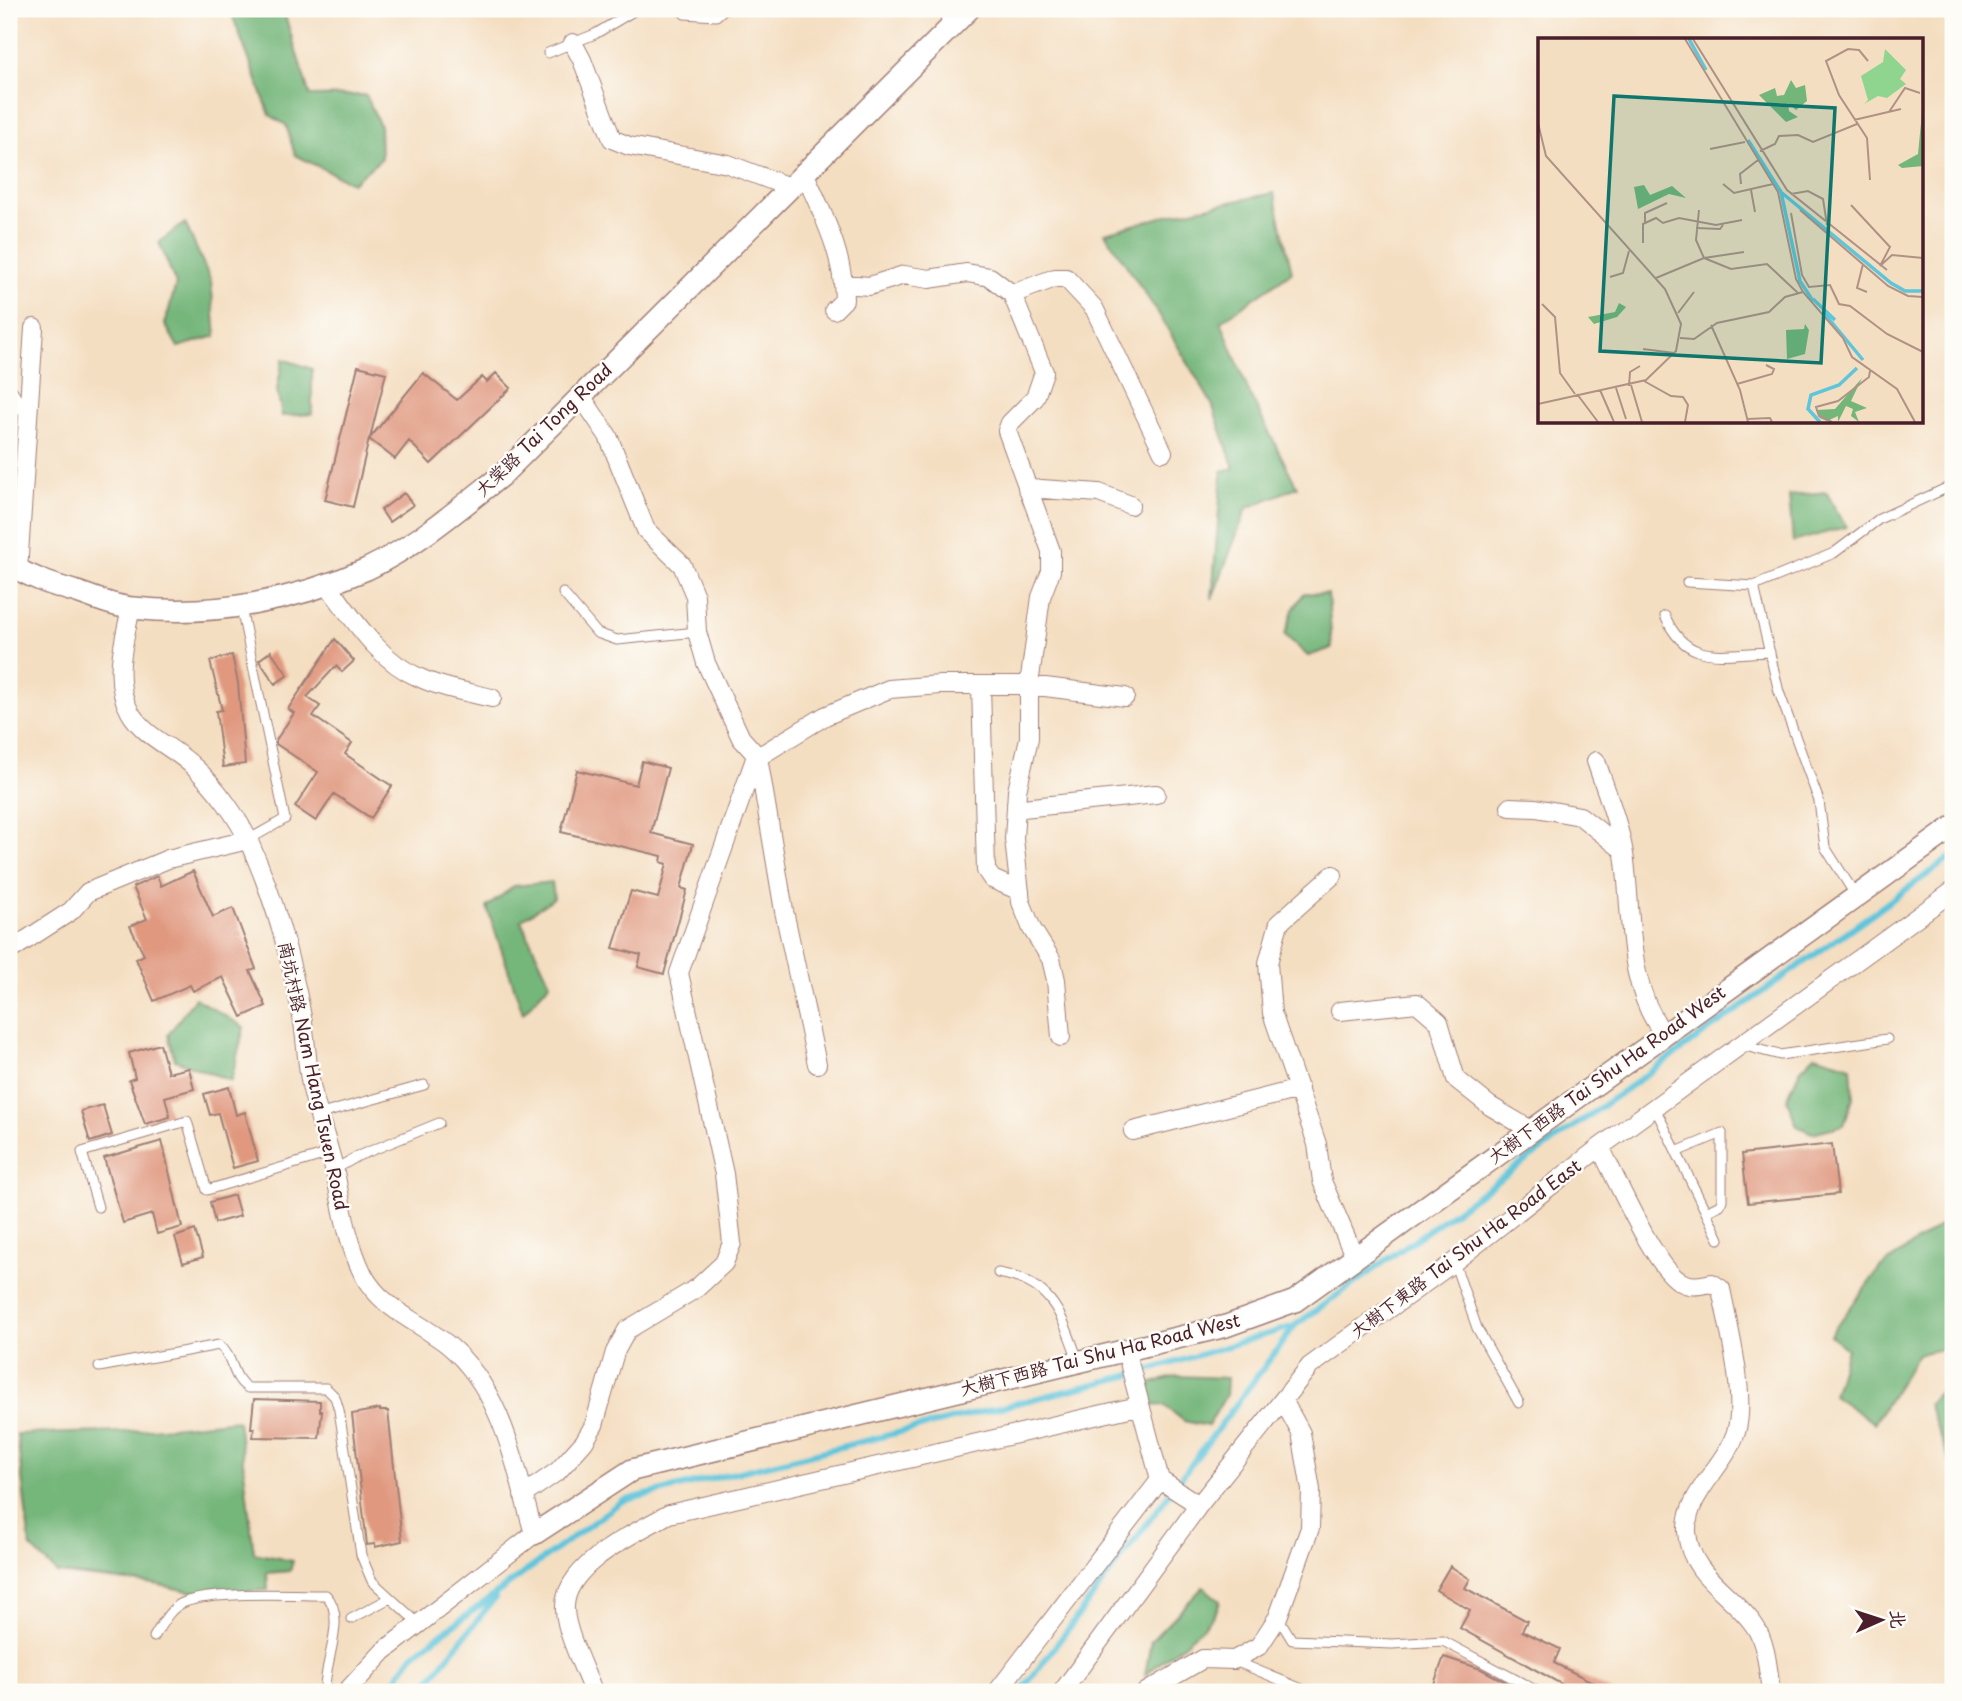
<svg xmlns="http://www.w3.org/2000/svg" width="1962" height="1701" viewBox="0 0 1962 1701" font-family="'Playpen Sans','LXGW WenKai TC',sans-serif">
<rect width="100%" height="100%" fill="#fdfcf7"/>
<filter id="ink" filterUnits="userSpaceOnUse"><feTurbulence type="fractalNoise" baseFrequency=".0143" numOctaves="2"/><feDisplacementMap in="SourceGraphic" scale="14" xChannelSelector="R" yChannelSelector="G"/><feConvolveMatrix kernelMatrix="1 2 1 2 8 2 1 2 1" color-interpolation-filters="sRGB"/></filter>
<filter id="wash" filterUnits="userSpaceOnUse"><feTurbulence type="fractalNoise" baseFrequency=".00686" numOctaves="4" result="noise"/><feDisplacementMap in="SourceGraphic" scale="28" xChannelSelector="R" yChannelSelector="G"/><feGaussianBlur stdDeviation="1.57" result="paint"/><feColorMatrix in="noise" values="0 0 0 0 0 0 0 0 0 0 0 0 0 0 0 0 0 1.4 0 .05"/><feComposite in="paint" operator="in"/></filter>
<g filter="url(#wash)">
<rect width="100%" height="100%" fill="#f4dec1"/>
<path fill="#74b67a" stroke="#5f6a52" stroke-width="2" d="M230,9h53l27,87 56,-1 14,31 1,33 -29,24 -57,-28 -9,-30 -16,-10z
M1274,193l18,79 -71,49 29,74 47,92 -50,21 -35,91 10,-128 12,-3 -22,-64 -52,-88 -55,-83 63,-18z
M185,223l26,58 5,55 -38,11 -13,-23 11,-40 -17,-42z
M283,359l29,10v45l-30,2 -5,-26z
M1826,492l20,35 -53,15 -4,-46z
M1304,593l24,1 4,54 -24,8 -23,-21 8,-25z
M552,882l2,16 -33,22 29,63 -27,30 -36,-106 27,-21z
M195,998l49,29 -13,54 -56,-21 -7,-25z
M1815,1055l36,11 2,31 -9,28 -32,8 -15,-7 -10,-27 13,-29z
M1953,1216v131l-35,7 -44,69 -41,-28 14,-46 -17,-14 50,-67z
M1177,1376l50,2 -1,17 -18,31 -24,-5 -20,-16 -17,1 -5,-20z
M1953,1378v91l-25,-65z
M238,1420l16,133 39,8 -3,10 -23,2 1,17 -70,3 -44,-9 -97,-11 -27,-27 -13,-112 105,-2z
M1203,1587l17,14c-3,22 -58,59 -75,74l6,-34z"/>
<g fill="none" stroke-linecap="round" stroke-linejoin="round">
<path stroke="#5ec5db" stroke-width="6" d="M387,1692l27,-38 208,-153 521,-129 151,-46 659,-470
M420,1692l75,-94
M1021,1692l273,-365"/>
</g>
<g id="blocks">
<path fill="#e0987f" d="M358,366l28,7 -16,65 53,-65 34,27 25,-23 5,5 9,-9 15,15 -80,76 -22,-23 -14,18 -26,-20 -16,68 -28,-7z
M404,493l9,12 -24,17 -8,-12z
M335,639l19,22 -12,11 -6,-6 -29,31 13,9 -7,10 39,27 -7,11 47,32 -21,32 -37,-24 -18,27 -21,-14 23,-35 -42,-28v-4l18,-27 -6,-4z
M271,651l17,24 -13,9 -16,-24z
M232,655l6,28 7,81 -22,3 -7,-56 6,-1 -12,-49z
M642,761l26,7 -17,65 42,11 -12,44 6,2 -23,84 -26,-7 3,-12 -28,-7 18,-57 27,7 9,-34 -6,-2 1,-6 -101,-24 16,-62 59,15z
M193,871l20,46 20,-9 23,61 -6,2 16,35 -24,11 -19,-40 -30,14 -3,-6 -36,16 -18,-42 8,-4 -14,-29 17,-7 -14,-32 24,-11 4,10z
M160,1044l8,29 21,-5 5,21 -29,8 5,20 -25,7 -16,-44 6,-2 -6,-25z
M229,1087l7,28 9,-3 13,49 -25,7 -15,-55 -8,2 -6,-21z
M103,1105l9,30 -22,7 -9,-31z
M162,1141l20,86 -25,7 -5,-20 -29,9 -19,-65z
M1832,1144l6,50 -90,9 -6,-49z
M234,1195l6,21 -25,7 -5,-21z
M195,1230l8,27 -20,6 -8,-26z
M254,1399l66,2v10h2l-3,27 -66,-1 1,-9h-3z
M380,1409v2h8l14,130 -27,6v-3l-8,1 -15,-131z
M1450,1566l20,13 -5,9 62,33 -5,10 38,18 -6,14 59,29h-53l3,-7 -103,-57 10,-18 -34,-20z
M1444,1657l37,12 44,23h-94z"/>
</g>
</g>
<g filter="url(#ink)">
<use href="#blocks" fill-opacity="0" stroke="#9f7e76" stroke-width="2"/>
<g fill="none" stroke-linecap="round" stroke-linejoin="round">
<defs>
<path id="service" d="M680,9l5,5 31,2 8,-7
M944,9l3,19
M548,53l47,-19 42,-25
M1687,582l67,4
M563,593l34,40 20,7 80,-8
M241,608l44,211 -37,21
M1665,616c22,51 58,37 105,36
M1856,896l-31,-49 -6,-46 -40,-109 -25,-106 80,-33 45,-34 74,-34
M1741,1045l39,10 107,-16
M1655,1108l64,131
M321,1114l103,-29
M1676,1152l46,-19v67l-2,5 -14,7
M334,1170l24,-14 81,-33
M98,1207l-16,-55 105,-31 20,69 123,-37
M1454,1262l23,66 42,75
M998,1273c54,9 63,40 80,87
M99,1367l120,-22c15,11 12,33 29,43h78l9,9 4,13 22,145 11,26 47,43
M1278,1617l14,23 100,4 51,-3 96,51
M351,1619l39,-21
M154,1637c8,-13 16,-30 31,-35 29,-11 108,-7 141,-7 22,23 -3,68 -1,97
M1235,1661l74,31"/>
<path id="minor" d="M573,43l9,17 30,79 17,7 99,18 61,23
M804,172c18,41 40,82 40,128l-10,10
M844,284l25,2 35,-11 25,4 38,-6 23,4 22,17 32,78 -9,26 -25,25 -3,8 44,120v20l-10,26 -12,88v53l-12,53 -3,48 7,63 11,27 19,30 5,21 5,57
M1012,294l43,-16h11l28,30 69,144
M9,393l5,10 14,5
M581,396l27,40 38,94 36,35 13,31 2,36 9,31 35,75 17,19 26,154 33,153
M1027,488l72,5 31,12
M18,570l16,-242
M327,584c25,33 51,76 91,93 23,11 49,15 74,21
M131,608c-7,33 -19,73 -1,104 15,26 44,35 64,55 22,20 44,50 56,77 25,56 42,118 53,178 3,21 4,42 8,63 6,28 17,58 24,87 7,35 12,69 28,102 18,35 55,47 84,70 57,47 68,123 87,190l-150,117 -38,41
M981,685l5,185 6,9 28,12
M758,757l67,-41 64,-27 51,-4h89l96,12
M1596,761c10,30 23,62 28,93 9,60 1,130 40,180
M1016,803l7,5 133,-14
M1510,807l26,1 44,8 43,34
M1333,875l-54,48 -11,40 4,50 45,131 5,37 33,77
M9,951l62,-40 17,-19 80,-33 80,-19
M1340,1011l77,-8 22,19 17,57 34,27 41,24
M1133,1131l166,-42
M1600,1147c15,29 55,122 81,135 10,6 20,3 31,1l9,6c7,36 26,108 15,143 -11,35 -51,62 -49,100 3,44 44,60 67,93 13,18 14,46 17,67
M1126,1351l34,129 39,25
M523,1495l35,-24 26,-29 10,-17 21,-73 12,-22 70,-42 27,-25 8,-20 -8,-69 -45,-201 77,-217
M593,1692c-8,-22 -27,-59 -28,-82 -3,-45 72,-78 104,-96l469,-108
M997,1692l163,-212
M1062,1692l137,-187 111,-139 144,-104 146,-115 353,-256
M1146,1692l57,-33 31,1 25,-14 19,-29 32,-89 1,-38 -10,-57 -18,-33"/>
<path id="tertiary" d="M9,564c22,14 43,21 68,28 18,6 38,15 56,16 80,9 161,-7 234,-39 49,-23 93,-61 135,-94l467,-466
M534,1534l98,-64 594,-144 69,-25 658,-474"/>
</defs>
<use href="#service" stroke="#9f7e76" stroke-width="11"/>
<use href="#minor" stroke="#9f7e76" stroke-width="20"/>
<use href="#tertiary" stroke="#9f7e76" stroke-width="24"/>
<use href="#service" stroke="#fff" stroke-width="9"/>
<use href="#minor" stroke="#fff" stroke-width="18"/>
<use href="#tertiary" stroke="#fff" stroke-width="21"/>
</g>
</g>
<g text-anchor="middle" stroke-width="5" stroke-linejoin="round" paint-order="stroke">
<g font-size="18" fill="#4a1f2b" stroke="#fdfcf7">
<text transform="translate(544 430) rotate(-44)" y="6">大棠路 Tai Tong Road</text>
<text transform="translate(1607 1075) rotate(-36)" y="6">大樹下西路 Tai Shu Ha Road West</text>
<text transform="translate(313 1076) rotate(78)" y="6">南坑村路 Nam Hang Tsuen Road</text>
<text transform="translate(1466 1249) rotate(-37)" y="6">大樹下東路 Tai Shu Ha Road East</text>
<text transform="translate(1100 1355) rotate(-14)" y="6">大樹下西路 Tai Shu Ha Road West</text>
</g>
</g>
<g transform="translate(1538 38)">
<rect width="385" height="385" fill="#f4dec1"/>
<path d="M347,11l21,21 -6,9 6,5 -19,14 -9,-2 -14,8 4,-4 -7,-24 22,-14z" fill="#90d58f"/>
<path d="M253,42l5,8 9,-3 2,16 -11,9 -8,-7 1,8 9,6 -12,5 -27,-27 16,-7 2,8 7,-1zM385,64v64l-21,2 -4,-3 20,-11zM106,147l6,10 22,-9 14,12 -17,-4 -31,15 -4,-22zM81,265l7,4 -9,10 -23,7 -6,-7 27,-5zM267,286l4,6 -4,24 -18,5 -1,-29 18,-1zM324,340l-11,23 16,7 -12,4 4,10 -8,-6 2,-7 -7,-3 -8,16v-6l-11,5 -7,-3 -4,-8 19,-1z" fill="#74b67a"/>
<path fill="none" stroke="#5ec5db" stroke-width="3.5" d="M151,1l17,31M210,102l33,52 19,89 13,20M244,155l109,90 14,8h18M275,261l22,21M286,275l39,47M282,384l-12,-13 3,-14 28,-10 18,-17"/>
<path fill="none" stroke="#b09285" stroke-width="2" d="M147,1l93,153 18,87 7,13 40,46 9,19 45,32 18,33M155,1l94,151 100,80M330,23l-9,-11 -11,-1 -22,12 13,34 28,43 3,42M351,74l16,-24 15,5M316,82l47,-11M0,85l8,33 119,133 16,35 -5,27 -30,29 -108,24M172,111l35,-7M222,113l15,-7 4,-8 19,-1 15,7 44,-18M185,146l11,9 39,-9M203,146l-1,-10 18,-14M213,152l4,22M253,156l17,-3 15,8 4,26M313,167l39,42 -10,19M161,172l-3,30 8,18M262,172l88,76 20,10 15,1M253,175l11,62 7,12 21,-2 9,19 11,2 37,28 36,18M107,184v-9l22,-10M158,190l24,1 3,-4M105,205v-19l13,-6 7,5 16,-5 37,7 26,-5M166,220l27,11 36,-5 31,29M325,226l-6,24 10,4M342,228l12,-11 31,3M72,239l13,-4 6,-22M118,240l48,-20 40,-6M4,266l13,13 5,56 15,21M140,275l16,-21M173,287l29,65 8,32M142,300l14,1 23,-16 52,-11 16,-15 18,-5M105,311l31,4M106,343l27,15 12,1 5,8 -3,17M199,346l35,-10 2,-5 -8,-4M93,347l11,37M91,348l1,-14 10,-6M78,350l10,31M62,352l14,32M39,356l21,28M209,381l23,-1 2,4M294,384l-13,-6 -3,-9 22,-6 31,-24 1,-6"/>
<path fill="#0f766e" fill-opacity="0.15" stroke="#0f766e" stroke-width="3.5" d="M76,58l221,12 -14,255 -221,-12z"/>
<rect width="385" height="385" fill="none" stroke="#4a1f2b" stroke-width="3.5"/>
</g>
<rect width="1962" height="1701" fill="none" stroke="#fdfcf7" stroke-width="35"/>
<g transform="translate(1881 1620) rotate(87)" stroke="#fdfcf7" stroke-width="5" paint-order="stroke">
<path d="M0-5L12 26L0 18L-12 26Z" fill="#4a1f2b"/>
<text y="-10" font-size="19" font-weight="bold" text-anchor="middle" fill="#4a1f2b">北</text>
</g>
</svg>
